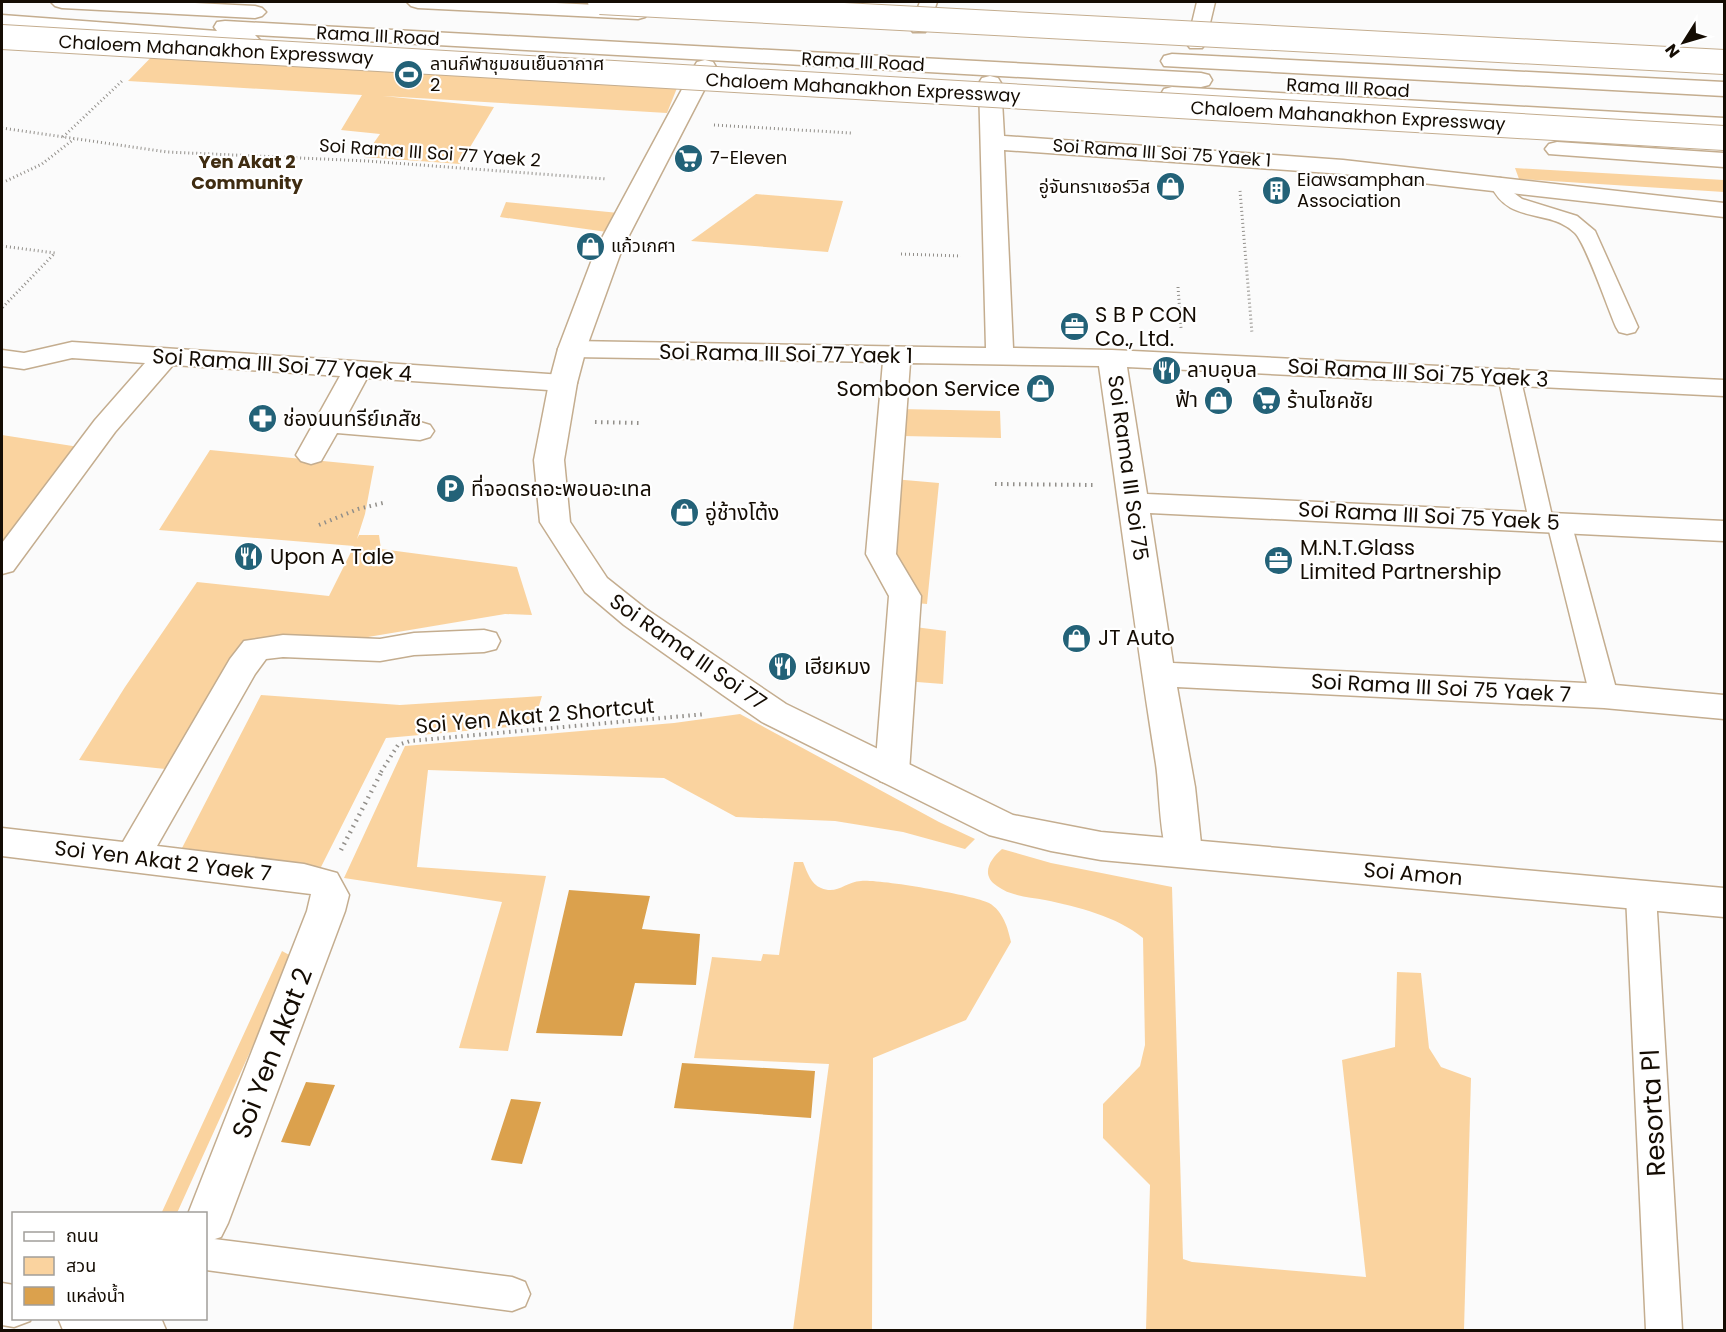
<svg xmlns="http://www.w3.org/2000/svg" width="1726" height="1332" viewBox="0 0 1726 1332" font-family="Poppins,'Noto Sans Thai',sans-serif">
<rect width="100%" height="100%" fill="#fbfbfb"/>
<path fill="#fad39f" d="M165,43l520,25 -18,45 -284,-17 111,11 -34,57 -96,-7 16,-23 -39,-4 21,-35 -234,-14z
M1515,168l209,12v12l-205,-13z
M756,194l87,7 -15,51 -137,-11z
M506,202l113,11 -12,19 -107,-15z
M899,409l101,2 1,27 -99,-2z
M2,435l77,12 -74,104h-3z
M210,450l164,16 -9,48 -8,25 2,-4h20l2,14 136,18 15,48 -27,-1 -137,23 -112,4 -81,129 -96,-10 46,-73 72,-105 132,14 25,-50 -195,-16z
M893,479l46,4 -12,121 -11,-1 -23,-47z
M907,626l39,5 -3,53 -39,-3z
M261,695l139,10 142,-9 -9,29 -147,13 -65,129 -139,-19z
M740,714l199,108 36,17 -10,10 -62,-17 -68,-11 -99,-4 -72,-39 -236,-8 -11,97 129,9 -38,175 -49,-3 43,-146 -158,-24 61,-132 269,-23z
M1002,849l49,14 121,24 11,372 9,3 174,15 -24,-217 53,-13 2,-75 24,1 8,75 12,19 30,11 -7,252h-318l4,-145 -47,-47v-34l37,-38 5,-21 -2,-107c-27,-22 -65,-31 -98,-38 -16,-3 -35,-4 -48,-14 -17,-11 -7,-27 5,-37z
M794,862h9c4,10 8,22 18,26 16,7 24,-6 40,-7 17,-2 112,14 128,22 14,8 19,25 22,39l-45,78 -93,38 -1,272h-79l36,-266 -135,-6 18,-101 49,4 2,-7 16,1z
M282,951l11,6 -116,256 -16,1z"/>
<path fill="#dba14d" d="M569,890l81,6 -8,33 58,5 -4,51 -61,-2 -13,53 -86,-3z
M682,1063l133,8 -4,47 -137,-10z
M306,1082l29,3 -25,61 -29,-4z
M511,1099l30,3 -19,62 -31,-4z"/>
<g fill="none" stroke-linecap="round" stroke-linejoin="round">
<defs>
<path id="service" d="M920,2h17l-9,26 -3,4h-12l-3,-4z
M1197,2h18l-10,42 -3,4h-12l-3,-4z
M1500,178l7,2 7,13 8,6 55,17 18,15 43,96 -3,5 -8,2 -8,-2 -3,-5c-8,-18 -30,-83 -41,-94 -27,-26 -66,-7 -85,-49l3,-4z
M1509,369l8,2 3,5 32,140 7,-2 9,2 3,6 47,174 -4,7 -10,3 -10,-3 -4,-7 -42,-169 -7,2 -9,-2 -3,-6 -31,-145 3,-5z
M1641,883l11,4 4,8 26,435h-36l-20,-435 4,-8z
M206,1238l306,39 13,5 5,12 -5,12 -13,5 -306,-41z"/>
<path id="minor" d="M990,76l8,2 3,5 3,53 339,24 381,43v14l-381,-43 -339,-24 9,198 99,2 612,30v16l-597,-29 20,127 577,27v20l-574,-28 23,150 431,21 120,11v24l-120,-11 -427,-21 18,100 7,66 -5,10 -13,4 -13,-4c-12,-22 -11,-72 -15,-99 -21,-132 -38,-265 -57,-398l-189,-3 -14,191 25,42 -12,176 -5,9 -12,4 -12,-4 -5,-9 14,-176 -23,-42 17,-192 -311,-5 -10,-2 -4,-6 4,-6 10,-2 414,7 -7,-265 3,-5z
M72,342l491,33 10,2 4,6 -4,6 -10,2 -196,-13 -21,39 74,5 10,3 4,6 -4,6 -10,3 -83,-7 -16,28 -10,3 -10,-3 -5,-6 44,-79 -167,-11 -58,67 -102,139 -11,3v-31l93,-123 50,-57 -73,-5 -48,11 -22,-3v-16l22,3z
M484,630l12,3 4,8 -4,8 -12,3 -70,3 -34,6 -97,-4 -17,2 -11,15 -98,172 147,18 33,9 12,22 -4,16 -117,312 -7,14 -15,5v-28h-18l119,-303 4,-17 -309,-38v-28l121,14 107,-183 14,-18 39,-6 97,4 34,-6z
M2,1283l12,2v33h17l-1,3 -16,6 -12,-2z
M58,1318h103l5,12h-103z"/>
<path id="tertiary" d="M705,60l8,2 3,5 -94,182 -36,100 -9,34 -13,77 6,62 37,56 39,31 140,95 227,111 88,17 623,56v29l-623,-57 -50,-9 -62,-16 -227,-113 -39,-27 -99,-70 -39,-33 -45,-70 -6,-62 15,-77 9,-34 38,-100 98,-182 3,-5z"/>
<path id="primary" d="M51,2h124l80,4 7,2 4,4 -4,4 -7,2 -193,-10 -7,-2z
M407,2h128l103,5 7,2 4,4 -4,4 -7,2 -220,-11 -7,-2z
M2,15l215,16 -3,-4 3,-5 8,-1 976,52 8,2 3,5 -3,5 -8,2 -946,-52 5,5 -3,5 -8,2 -247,-20z
M1172,54l552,28v14l-560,-30 -3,-5 3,-5z
M1172,87l552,31v14l-560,-33 -3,-5 3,-5z"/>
<path id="motorway" d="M1557,142l167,11v14l-175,-13 -4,-5 4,-5z"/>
</defs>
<use href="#service" stroke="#c4ad8f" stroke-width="3"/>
<use href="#minor" stroke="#c4ad8f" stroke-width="3"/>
<use href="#tertiary" stroke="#c4ad8f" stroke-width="3"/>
<use href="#primary" stroke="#c4ad8f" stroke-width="3"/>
<use href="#motorway" stroke="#c4ad8f" stroke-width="3"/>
<path stroke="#928f8a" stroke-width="3" stroke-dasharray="1 3" stroke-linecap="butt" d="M714,125l137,8
M2,128l165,24 200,9 240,18
M63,137l59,-56
M6,181l36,-17 32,-25
M1240,191l12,142
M2,246l53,7 -53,55
M901,254l60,2
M1178,287l3,41"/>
<path stroke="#928f8a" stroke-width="4" stroke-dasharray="1.5 4.5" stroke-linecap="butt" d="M595,422l44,1
M995,484l98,1
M319,525l39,-16 29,-7
M381,772l17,-27 12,-4 296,-27"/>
<path stroke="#928f8a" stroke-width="4.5" stroke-dasharray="1.5 5" stroke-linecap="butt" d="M341,850l41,-79"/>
<use href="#service" fill="#fff" fill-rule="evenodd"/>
<use href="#minor" fill="#fff" fill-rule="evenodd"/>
<use href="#tertiary" fill="#fff" fill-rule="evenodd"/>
<use href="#primary" fill="#fff" fill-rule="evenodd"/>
<use href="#motorway" fill="#fff" fill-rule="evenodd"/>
<defs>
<path id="motorway-bridge" d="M600,2l1124,60
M2,37l1722,101"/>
</defs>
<use href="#motorway-bridge" stroke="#c4ad8f" stroke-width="26" stroke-linecap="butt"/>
<use href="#motorway-bridge" stroke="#fff" stroke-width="24"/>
</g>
<defs>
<symbol id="stadium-disc" viewBox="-11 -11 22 22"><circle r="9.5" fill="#236278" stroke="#fff"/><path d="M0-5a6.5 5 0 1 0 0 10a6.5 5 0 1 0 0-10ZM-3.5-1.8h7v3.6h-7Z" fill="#fff"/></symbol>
<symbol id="supermarket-disc" viewBox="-11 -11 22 22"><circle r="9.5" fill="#236278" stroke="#fff"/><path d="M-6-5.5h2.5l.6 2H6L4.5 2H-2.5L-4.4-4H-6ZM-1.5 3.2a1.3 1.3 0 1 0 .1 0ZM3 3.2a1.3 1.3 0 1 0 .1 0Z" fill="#fff"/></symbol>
<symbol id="shop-disc" viewBox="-11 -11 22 22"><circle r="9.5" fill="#236278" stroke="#fff"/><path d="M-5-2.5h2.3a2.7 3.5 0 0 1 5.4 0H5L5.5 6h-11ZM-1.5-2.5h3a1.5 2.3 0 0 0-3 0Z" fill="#fff"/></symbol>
<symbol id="building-disc" viewBox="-11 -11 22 22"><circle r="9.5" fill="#236278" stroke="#fff"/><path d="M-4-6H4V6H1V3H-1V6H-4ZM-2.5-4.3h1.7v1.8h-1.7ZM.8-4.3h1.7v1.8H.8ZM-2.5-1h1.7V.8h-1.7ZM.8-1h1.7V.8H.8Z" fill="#fff"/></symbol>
<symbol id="office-disc" viewBox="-11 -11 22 22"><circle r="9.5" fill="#236278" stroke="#fff"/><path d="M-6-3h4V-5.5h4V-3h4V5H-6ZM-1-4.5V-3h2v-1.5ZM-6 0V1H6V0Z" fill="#fff"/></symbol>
<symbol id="restaurant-disc" viewBox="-11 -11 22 22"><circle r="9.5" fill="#236278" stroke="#fff"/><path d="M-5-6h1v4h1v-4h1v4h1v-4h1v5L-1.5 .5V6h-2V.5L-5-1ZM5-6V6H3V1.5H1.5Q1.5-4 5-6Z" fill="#fff"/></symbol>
<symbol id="pharmacy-disc" viewBox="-11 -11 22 22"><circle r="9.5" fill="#236278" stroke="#fff"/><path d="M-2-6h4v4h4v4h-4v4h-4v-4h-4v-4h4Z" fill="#fff"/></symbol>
<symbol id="parking-disc" viewBox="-11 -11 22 22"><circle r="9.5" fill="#236278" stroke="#fff"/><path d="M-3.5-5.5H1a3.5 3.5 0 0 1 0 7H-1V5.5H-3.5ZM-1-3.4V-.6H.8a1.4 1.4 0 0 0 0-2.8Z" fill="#fff"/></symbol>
</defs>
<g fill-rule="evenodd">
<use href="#stadium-disc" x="392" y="58" width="33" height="33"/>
<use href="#supermarket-disc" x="672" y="142" width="33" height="33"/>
<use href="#shop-disc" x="1154" y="170" width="33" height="33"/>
<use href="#building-disc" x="1260" y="174" width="33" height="33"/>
<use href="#shop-disc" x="574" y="230" width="33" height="33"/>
<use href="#office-disc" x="1058" y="310" width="33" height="33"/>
<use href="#restaurant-disc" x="1150" y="354" width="33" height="33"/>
<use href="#shop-disc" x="1024" y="372" width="33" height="33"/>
<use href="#shop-disc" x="1202" y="384" width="33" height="33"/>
<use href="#supermarket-disc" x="1250" y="384" width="33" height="33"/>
<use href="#pharmacy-disc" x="246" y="402" width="33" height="33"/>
<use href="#parking-disc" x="434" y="472" width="33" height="33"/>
<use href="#shop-disc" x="668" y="496" width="33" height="33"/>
<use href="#restaurant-disc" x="232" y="540" width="33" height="33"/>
<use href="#office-disc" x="1262" y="544" width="33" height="33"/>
<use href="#shop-disc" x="1060" y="622" width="33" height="33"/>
<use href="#restaurant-disc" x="766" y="650" width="33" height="33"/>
</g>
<g text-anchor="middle" stroke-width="4.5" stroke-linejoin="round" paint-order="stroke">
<g font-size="18" fill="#140c03" stroke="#fff">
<text transform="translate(378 36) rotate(3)" y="6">Rama III Road</text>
<text transform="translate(216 50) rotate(3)" y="6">Chaloem Mahanakhon Expressway</text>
<text transform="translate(863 62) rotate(3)" y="6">Rama III Road</text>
<text transform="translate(863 88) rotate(3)" y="6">Chaloem Mahanakhon Expressway</text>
<text transform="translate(1348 88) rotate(3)" y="6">Rama III Road</text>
<text transform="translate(1348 116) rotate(3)" y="6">Chaloem Mahanakhon Expressway</text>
<text transform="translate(430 153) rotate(4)" y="6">Soi Rama III Soi 77 Yaek 2</text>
<text transform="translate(1162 153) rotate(4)" y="6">Soi Rama III Soi 75 Yaek 1</text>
</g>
<g font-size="18" fill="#140c03" stroke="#fff" text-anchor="start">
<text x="430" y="70">ลานกีฬาชุมชนเย็นอากาศ<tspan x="430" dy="21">2</tspan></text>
<text x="710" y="164">7-Eleven</text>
<text x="1297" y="186">Eiawsamphan<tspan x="1297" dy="21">Association</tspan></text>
<text x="1150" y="193" text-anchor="end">อู่จันทราเซอร์วิส</text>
<text x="611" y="252">แก้วเกศา</text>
</g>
<g font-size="18" font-weight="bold" fill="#3f2c11" stroke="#fff">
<text x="247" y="168">Yen Akat 2<tspan x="247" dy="21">Community</tspan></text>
</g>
<g font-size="21" fill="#140c03" stroke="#fff" text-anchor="start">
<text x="1095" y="322">S B P CON<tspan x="1095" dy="24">Co., Ltd.</tspan></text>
<text x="1187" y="377">ลาบอุบล</text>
<text x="1020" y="396" text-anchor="end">Somboon Service</text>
<text x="1198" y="407" text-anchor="end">ฟ้า</text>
<text x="1287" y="408">ร้านโชคชัย</text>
<text x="283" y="426">ช่องนนทรีย์เภสัช</text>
<text x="471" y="496">ที่จอดรถอะพอนอะเทล</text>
<text x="705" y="520">อู่ช้างโต้ง</text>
<text x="1300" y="555">M.N.T.Glass<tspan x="1300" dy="24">Limited Partnership</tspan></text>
<text x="270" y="564">Upon A Tale</text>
<text x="1098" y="645">JT Auto</text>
<text x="804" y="674">เฮียหมง</text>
</g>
<g font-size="21" fill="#140c03" stroke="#fff">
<text transform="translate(786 354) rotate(1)" y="7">Soi Rama III Soi 77 Yaek 1</text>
<text transform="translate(282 365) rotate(4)" y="7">Soi Rama III Soi 77 Yaek 4</text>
<text transform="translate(1418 373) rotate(3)" y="7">Soi Rama III Soi 75 Yaek 3</text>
<text transform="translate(1128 468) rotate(82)" y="7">Soi Rama III Soi 75</text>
<text transform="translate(1429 516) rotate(3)" y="7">Soi Rama III Soi 75 Yaek 5</text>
<text transform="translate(688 652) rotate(35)" y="7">Soi Rama III Soi 77</text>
<text transform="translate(1441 688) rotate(3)" y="7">Soi Rama III Soi 75 Yaek 7</text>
<text transform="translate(535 716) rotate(-5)" y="7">Soi Yen Akat 2 Shortcut</text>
<text transform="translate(163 861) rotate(7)" y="7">Soi Yen Akat 2 Yaek 7</text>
<text transform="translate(1413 874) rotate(5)" y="7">Soi Amon</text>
</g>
<g font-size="26" fill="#140c03" stroke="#fff">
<text transform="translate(272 1053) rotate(-69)" y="9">Soi Yen Akat 2</text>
<text transform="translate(1653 1113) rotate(-93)" y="9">Resorta Pl</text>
</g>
</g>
<rect width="1726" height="1332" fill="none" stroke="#140c03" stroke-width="6"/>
<rect x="12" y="1212" width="195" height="108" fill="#ffffff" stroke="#a19e9a" stroke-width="1.5"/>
<rect x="24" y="1232" width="30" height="9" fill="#ffffff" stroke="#a19e9a" stroke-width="1.5"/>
<text x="66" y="1242" font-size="18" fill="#140c03">ถนน</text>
<rect x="24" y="1257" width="30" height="18" fill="#fad39f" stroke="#a19e9a" stroke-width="1.5"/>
<text x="66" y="1272" font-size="18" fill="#140c03">สวน</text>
<rect x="24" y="1287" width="30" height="18" fill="#dba14d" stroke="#a19e9a" stroke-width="1.5"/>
<text x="66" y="1302" font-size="18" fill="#140c03">แหล่งน้ำ</text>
<g transform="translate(1684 42) rotate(233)" stroke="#ffffff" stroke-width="4.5" paint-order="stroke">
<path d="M0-4.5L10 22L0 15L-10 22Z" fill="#140c03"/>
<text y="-9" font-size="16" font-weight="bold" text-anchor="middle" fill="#140c03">N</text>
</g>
</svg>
